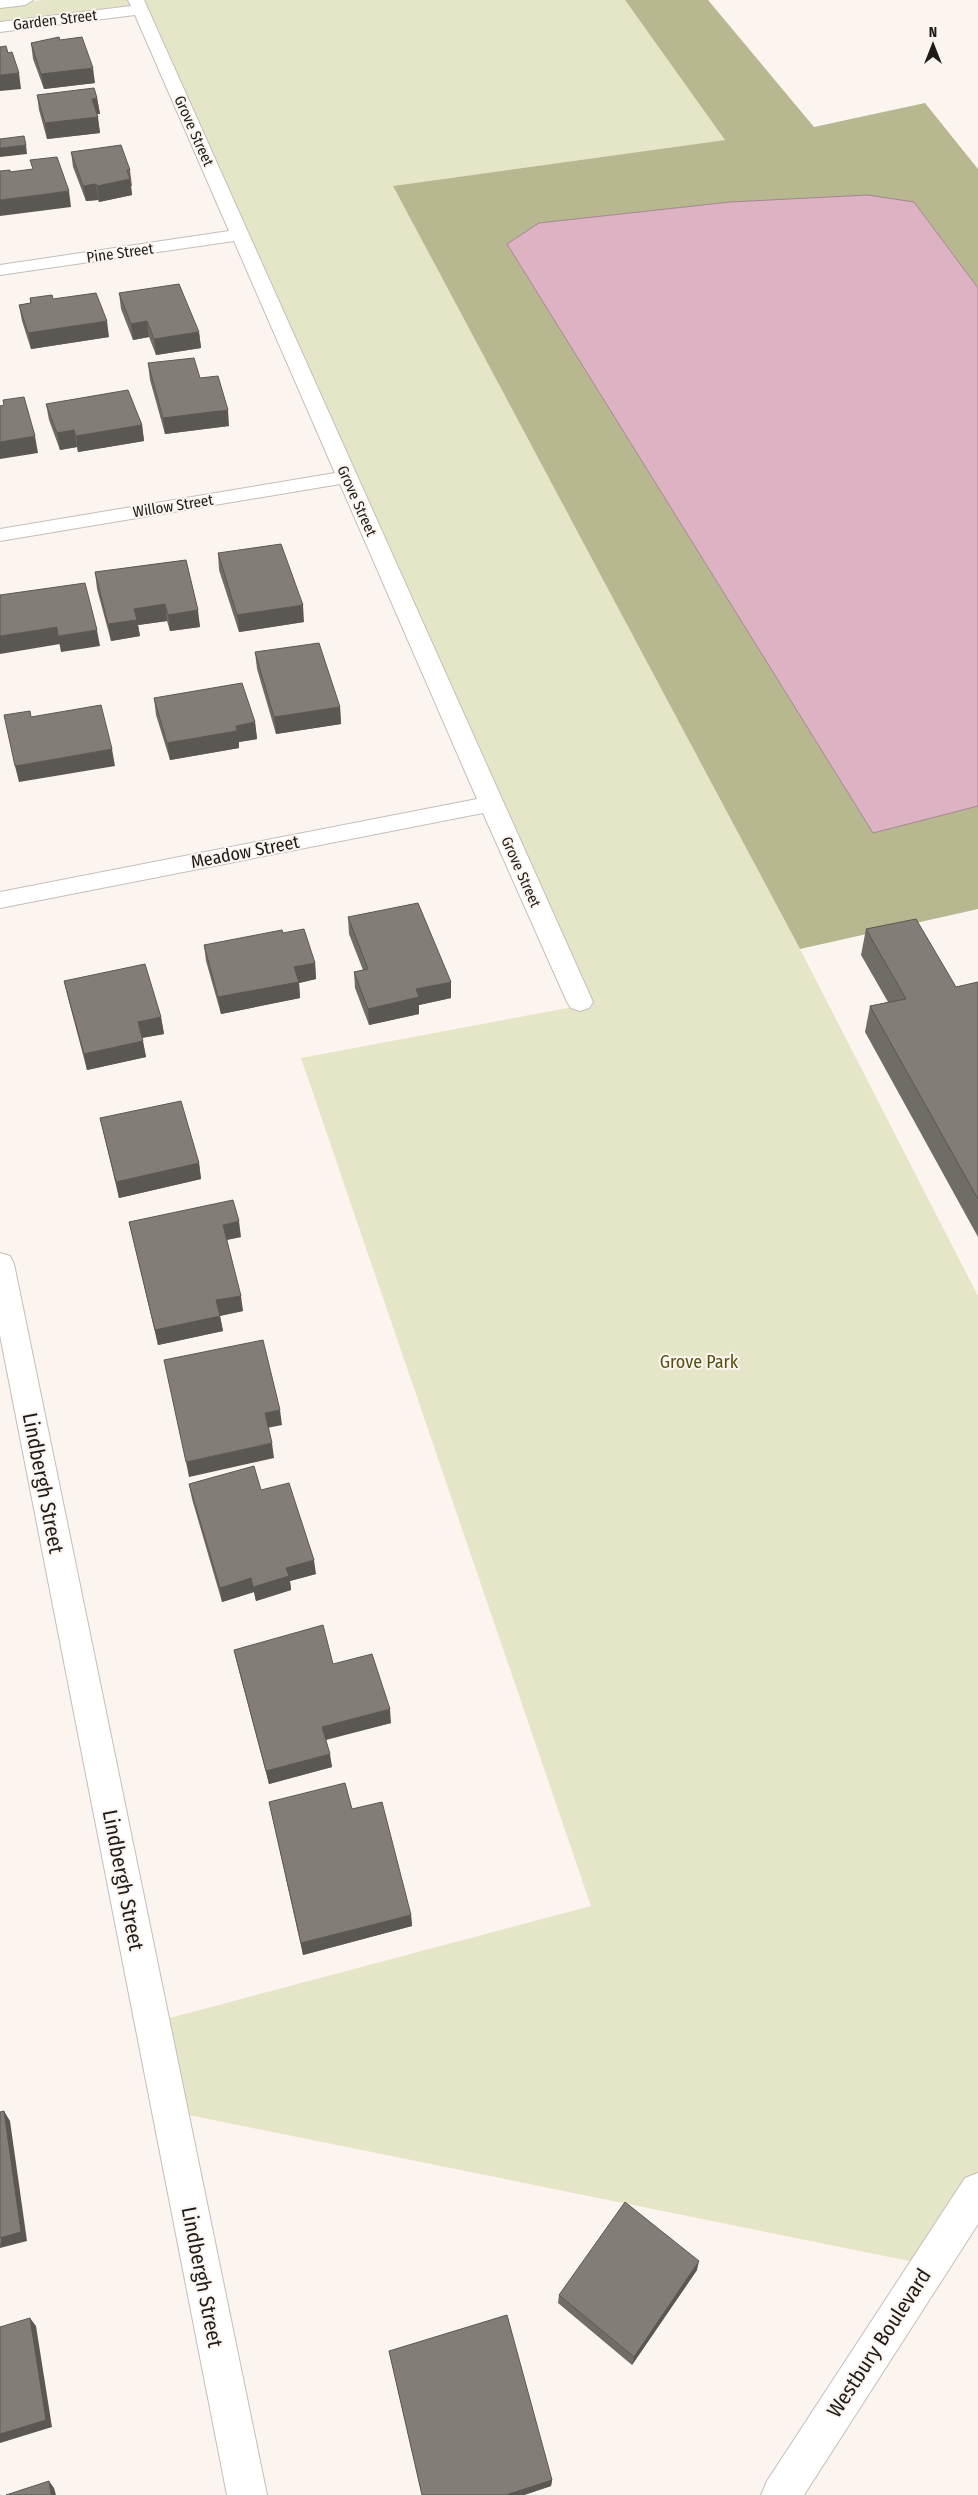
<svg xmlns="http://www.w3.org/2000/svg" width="978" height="2495" viewBox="0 0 978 2495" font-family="'Fira Sans Condensed',sans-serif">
<rect width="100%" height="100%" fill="#fcf4ef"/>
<path fill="#e5e6c8" d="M43,0h88l3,8 -134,17v-20z
M138,0h487l101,140 -333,46 407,763 178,347v895l-49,74 -760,-154 -18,-88 440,-117 -290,-848 282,-53z"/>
<path fill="#b7b890" d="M625,0h83l106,127 111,-24 53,66v119l-64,-86h-184l-190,21 -33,21 366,589 105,-27v103l-178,40 -407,-763 332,-46z"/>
<path fill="#ddb2c3" stroke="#a48590" d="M868,195l46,7 64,86v518l-105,27 -366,-589 32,-21 191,-21z"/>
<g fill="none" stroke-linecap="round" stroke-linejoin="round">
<defs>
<path id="street" d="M0,0h33l-8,5 -25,3z
M128,0h16l449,1002 -4,6 -9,3 -9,-3 -4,-6 -84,-189 -483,95v-16l477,-93 -137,-315 -340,57v-12l335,-56 -101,-232 -234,34v-10l229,-34 -94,-216 -135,17v-10l131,-16z
M0,1253l10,3 4,8 253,1231h-40l-227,-1160z"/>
<path id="secondary" d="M978,2173v51l-174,271h-43l6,-14 198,-303z"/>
</defs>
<use href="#street" stroke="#c6bdb9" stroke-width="2"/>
<use href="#secondary" stroke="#c6bdb9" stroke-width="2"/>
<use href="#street" fill="#fff" fill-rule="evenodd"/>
<use href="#secondary" fill="#fff" fill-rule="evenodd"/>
</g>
<path fill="#706c66" d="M60,40l35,43 -51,6 -11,-30 -2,-16z
M37,95l60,3 3,16h-3l3,19 -53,6 -8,-29z
M71,152l59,18 2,16h-1l1,9 -33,7 -1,-2 -12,1 -13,-34z
M119,293l80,39 2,16 -45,7 -7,-18 -16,3 -12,-31z
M30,298l23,1 56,38 -78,12 -9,-28 -3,-16 11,-2z
M148,363l52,15 29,48 -64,8 -15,-54z
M46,404l96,21 2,16 -66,11 -1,-5 -17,3 -11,-30z
M218,553l86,69 -65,10 -20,-62z
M186,560l14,67 -30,4 -3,-10 -29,4 2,11 -29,5 -14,-52 -2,-17z
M255,652l85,55 1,17 -65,10 -19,-65z
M154,698l101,24 2,17 -18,3v6l-69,12 -14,-45z
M348,917l103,81 -32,7v9l-50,11 -14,-37 -1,-16 9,-2 -14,-36z
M866,929l90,58 22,-5v255l-113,-205 5,-26 18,-4 -27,-47z
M283,933l32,30 1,16 -17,4 1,15 -79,16 -15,-53 -2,-16z
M64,981l97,36 3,17 -22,4 4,19 -59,13 -19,-72z
M100,1118l99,45 2,16 -82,19z
M129,1222l112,15 -14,3 16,71 -23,5 3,15 -65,14z
M189,1484l72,6 55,84 -26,7 1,9 -35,11 -2,-9 -32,10 -30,-103z
M234,1650l99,14 58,59 -65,17 6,27 -63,17 -32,-121z
M269,1802l83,7 59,106 1,11 -109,29z
M697,2270l-65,95 -74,-62 1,-8z
M389,2351l163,129 -1,6 -27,9h-102z"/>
<path fill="#5b5853" d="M93,68l2,15 -51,6 -3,-15z
M19,73l2,16 -21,2v-16z
M97,98l3,16h-5l-3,-15z
M98,117l2,16 -53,6 -2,-16z
M26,145l1,9 -27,3v-9z
M130,179l2,16 -33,7 -2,-16z
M96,184l2,16 -12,1 -3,-15z
M69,191l2,16 -71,9v-16z
M107,321l2,16 -78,12 -3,-16z
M147,321l2,16 -16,3 -2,-16z
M199,332l2,16 -45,7 -2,-16z
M228,410l1,16 -64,8 -2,-16z
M142,425l2,16 -66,11 -2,-16z
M74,430l3,17 -17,3 -3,-17z
M35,436l3,17 -38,6v-17z
M165,604l2,17 -29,4 2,11 -29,5 -3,-17 26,-15z
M303,605l1,17 -65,10 -2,-17z
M198,610l2,17 -30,4 -2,-16z
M57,627l3,17 -60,10v-18z
M97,630l3,16 -39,6 -3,-16z
M340,707l1,17 -65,10 -2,-17z
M255,722l2,17 -18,3v6l-69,12 -3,-17 69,-17z
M112,749l3,17 -96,16 -4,-16z
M315,963l1,16 -17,4 1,15 -79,16 -3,-17 76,-30z
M451,982v16l-32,7v9l-50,11 -1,-16 48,-20z
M161,1017l3,17 -23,4 -3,-16z
M143,1041l3,16 -59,13 -3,-16z
M199,1163l2,16 -82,19 -3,-16z
M239,1221l2,16 -16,3 -2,-15z
M241,1296l2,15 -24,5 -3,-16z
M220,1316l3,15 -65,14 -3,-15z
M280,1410l2,15 -15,3 -2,-15z
M272,1443l2,15 -85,19 -3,-15z
M314,1560l2,14 -26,7 1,9 -35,11 -3,-14 33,-19z
M251,1578l3,14 -32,10 -2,-14z
M390,1709l1,14 -67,17 -2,-13z
M330,1754l2,13 -63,17 -3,-13z
M411,1915l1,11 -109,29 -2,-12z
M4,2111l6,10 17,120 -27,7z
M699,2261l-2,9 -65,95 2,-8z
M30,2318l6,8 16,101 -52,16v-9z
M552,2480l-1,6 -27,9h-18z
M49,2481l5,7 2,7h-5z"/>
<path fill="#827d77" stroke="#5b5853" d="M59,37l1,3 22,-3 11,31 -52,6 -10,-31z
M6,46l2,7 4,-1 7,21 -19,2v-28z
M94,88l3,10 -5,1 6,18 -53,6 -8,-28z
M24,136l2,9 -26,3v-9z
M121,145l9,25h-3l3,9 -33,7 -1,-2 -13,2 -12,-34z
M57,157l12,34 -69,9v-29l10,-1v2l23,-3 -3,-9z
M179,284l20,48 -45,7 -7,-18 -16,3 -12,-31z
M96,293l11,28 -79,12 -9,-28 12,-2 -1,-5 22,-3 1,4z
M194,358l6,20 18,-2 10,34 -65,8 -15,-55z
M128,390l14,35 -66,11 -2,-6 -17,3 -11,-29z
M24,397l11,39 -35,6v-36l4,-1 -1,-5z
M281,544l22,61 -66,10 -19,-62z
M186,560l12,50 -30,5 -3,-11 -31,5 3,11 -29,4 -13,-52z
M85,583l12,47 -39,6 -1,-9 -57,9v-41z
M319,643l21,64 -66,10 -19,-65z
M242,683l13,39 -19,4 1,5 -70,12 -13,-45z
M101,705l11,44 -97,17 -11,-51 26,-4 1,6z
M418,903l33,79 -35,7 3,8 -51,12 -14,-37 14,-3 -20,-52z
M916,919l40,68 22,-5v217l-108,-193 36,-7 -40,-70z
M304,929l11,34 -21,4 5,15 -81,15 -14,-52 78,-15 1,3z
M145,964l16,53 -23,5 5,19 -59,13 -20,-73z
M181,1101l18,62 -83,19 -16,-64z
M233,1200l6,21 -16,4 18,71 -25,4 4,16 -65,14 -26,-108z
M263,1340l17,70 -15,3 7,30 -86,19 -22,-102z
M254,1466l7,24 28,-7 25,77 -28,8 3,8 -36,11 -2,-9 -31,10 -31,-104z
M323,1625l10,39 39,-10 18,55 -68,18 8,27 -64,17 -32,-121z
M345,1783l7,26 30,-7 29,113 -110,28 -32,-141z
M4,2111l17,121 -21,6v-126z
M625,2202l74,59 -65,96 -75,-62z
M507,2315l45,165 -46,15h-84l-33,-144z
M30,2318l16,102 -46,14v-107z
M49,2481l2,14h-45z"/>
<g text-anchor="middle" stroke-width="4" stroke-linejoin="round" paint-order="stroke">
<g font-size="15" fill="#1e1b19" stroke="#fcf4ef">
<text transform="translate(55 20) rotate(-7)" y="5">Garden Street</text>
<text transform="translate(194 131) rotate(66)" y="5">Grove Street</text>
<text transform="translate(120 253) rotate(-8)" y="5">Pine Street</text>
<text transform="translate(357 501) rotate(66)" y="5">Grove Street</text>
<text transform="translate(173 506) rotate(-9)" y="5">Willow Street</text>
<text transform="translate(521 872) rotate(66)" y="5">Grove Street</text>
</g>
<g font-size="18" fill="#1e1b19" stroke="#fcf4ef">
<text transform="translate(245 852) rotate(-11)" y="6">Meadow Street</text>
</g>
<g font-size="18" fill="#535210" stroke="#fcf4ef">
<text x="699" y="1368">Grove Park</text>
</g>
<g font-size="21" fill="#1e1b19" stroke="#fcf4ef">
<text transform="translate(43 1483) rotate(79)" y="7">Lindbergh Street</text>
<text transform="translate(123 1880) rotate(79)" y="7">Lindbergh Street</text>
<text transform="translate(202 2277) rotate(79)" y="7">Lindbergh Street</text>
<text transform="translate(879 2343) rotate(-57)" y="7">Westbury Boulevard</text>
</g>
</g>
<g transform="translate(933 45)" stroke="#fcf4ef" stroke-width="4" paint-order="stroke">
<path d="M0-4L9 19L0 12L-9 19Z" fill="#1e1b19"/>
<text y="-8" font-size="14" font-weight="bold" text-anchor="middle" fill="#1e1b19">N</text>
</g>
</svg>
